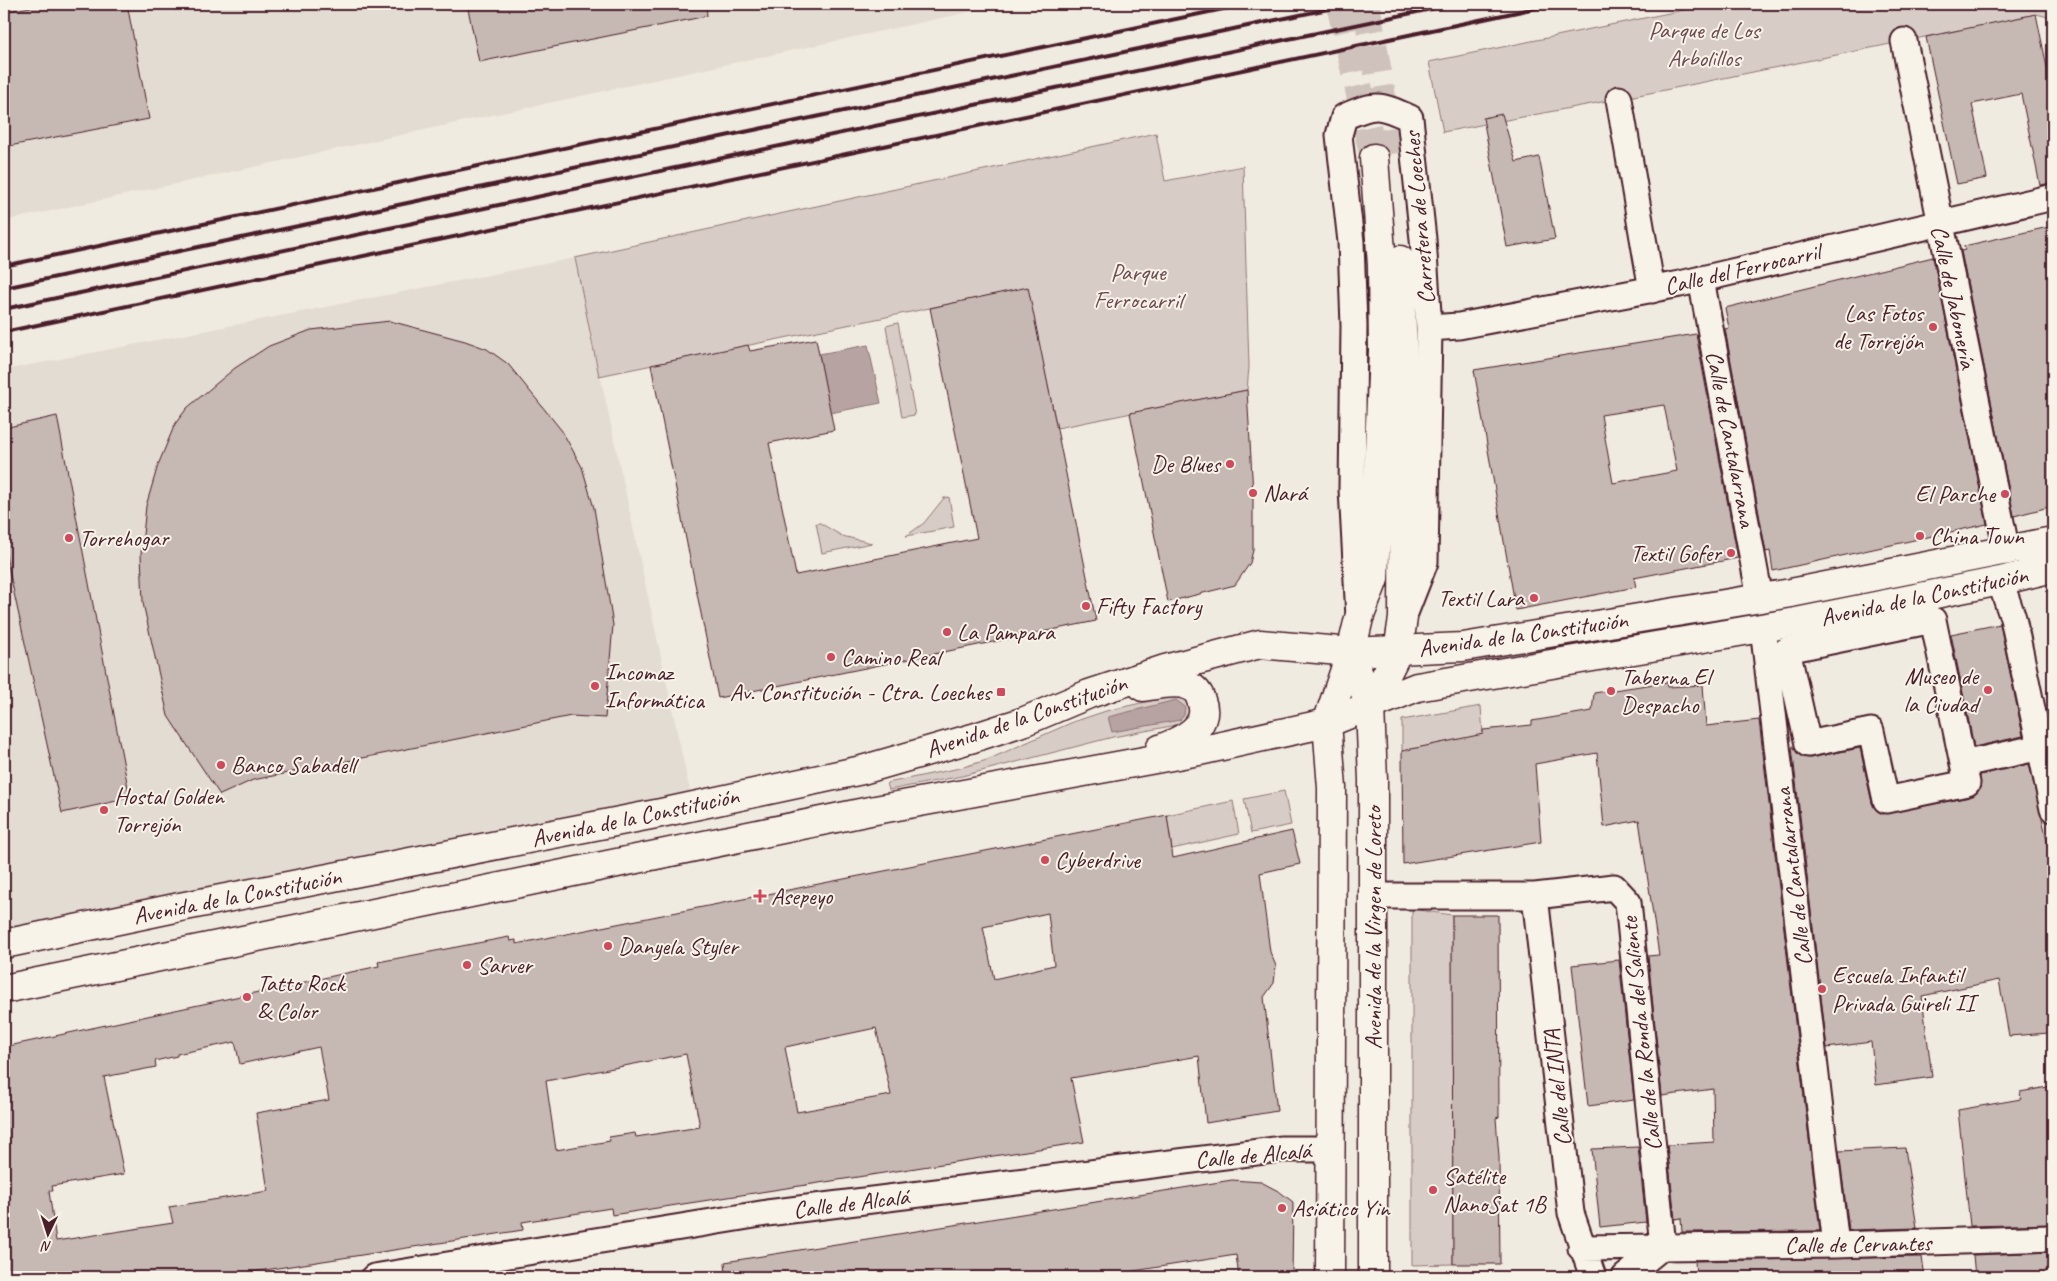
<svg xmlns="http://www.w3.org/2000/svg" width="2057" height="1281" viewBox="0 0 2057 1281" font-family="Caveat,sans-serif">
<rect width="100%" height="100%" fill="#f0ebe0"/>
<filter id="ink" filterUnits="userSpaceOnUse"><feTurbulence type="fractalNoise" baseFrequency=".02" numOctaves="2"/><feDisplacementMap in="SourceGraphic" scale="10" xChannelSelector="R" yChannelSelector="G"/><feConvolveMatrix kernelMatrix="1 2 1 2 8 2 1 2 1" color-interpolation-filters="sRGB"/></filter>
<g filter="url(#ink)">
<path fill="#e3dcd2" d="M4,4h1002l-1002,217z
M575,258l118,547 -689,139v-574z"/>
<path fill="#d8cdc6" stroke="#917678" d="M1713,4h340v14l-17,-4 -32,7 -38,42 -7,-33 -299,61 -217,41 -14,-70z
M1156,133l9,48 78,-15 6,201 -2,23 -190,38 -30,-140 -428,88 -24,-118z
M898,323l17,92 -13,2 -16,-91z
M949,497l5,30 -48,9 18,-13 20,-25z
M816,523h4l22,13 30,7 -50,10z
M1176,695l10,3c6,11 4,17 -4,26l-69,13 -151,39 -73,14 -2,-7 73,-15 27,-8 86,-38 33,-11z
M1481,706l2,29 -81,16v-31z
M1284,791l7,34 -40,8 -7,-34z
M1233,801l6,33 -67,15 -5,-34z
M1412,909l40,6 1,349 -41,1z"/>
<path fill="#b7a4a2" stroke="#8b6f72" d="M868,345l13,58 -51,10 -11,-59z
M1176,700l9,7 -1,8 -4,5 -68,12 -4,-15z"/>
<path fill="#c6b8b3" stroke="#4a1f2b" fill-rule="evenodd" d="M46,4h81l22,115 -145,28v-135z
M467,4h239l1,12 -228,46z
M2036,14l17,82v87l-13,2 -19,-91 -49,10 15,74 -30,6 -31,-147z
M1502,114l14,48 23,-5 16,82 -48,8 -24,-129z
M2053,226v280l-39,10 -53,-265 4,-1 -1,-4z
M1933,257l54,267 -214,47 -3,-20 -4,1 -41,-223 4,-1 -4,-20z
M1028,287l68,334 -378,77 -67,-333 97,-20 2,6 66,-12 18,91 -65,13 27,132 35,-7 146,-30 -47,-230z
M390,321l75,20 22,8 21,15 54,67 20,36 12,41 19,117 -8,93 -34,-2 -318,64 -33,15 -52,-79 -25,-113 -2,-49 5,-48 12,-41 17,-41 12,-16 48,-40 34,-22 42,-16z
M1696,334l42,224 -104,20 2,9 -120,23 -42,-240zM1664,405l13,66 -64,12 -12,-68z
M1247,390l6,103v57l-3,13 -15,22 -67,17 -38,-189z
M57,416l73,382 -68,15 -58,-266v-119z
M2000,624l23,112 -49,11 -23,-113z
M1667,682l1,5 35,-2 3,41 53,-6 61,511 -138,1 -1,-14 -6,1 -8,-74 47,-3 -1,-53 -51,7 -14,-140 11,-1 -20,-135 -35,7 -7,-74 -62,11 6,78 -138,22 -1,-113 81,-17v-4l49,-5v-4l60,-10 2,-18z
M1792,747h2l3,6 6,4 7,1 50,-10 12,55 4,7 6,4 88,-17 10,-9v-13l49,-11 24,102v162l-3,1 -1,4 -40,3 -10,-56 -77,16 10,81 -56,8 -5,-43 -44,6z
M1167,815l6,43 119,-27 8,33 -40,9 10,79 6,14 -2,17 -10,14 13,114 -71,12 -7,-67 -128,22 13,64 -472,73 -1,-7 -89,14 1,8 -303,47h-216v-230l375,-81 -1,-4 47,-9 84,-16 1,4 6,-1v4zM1048,913l6,52 -60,14 -11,-52zM876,1028l15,67 -94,17 -12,-65zM235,1042l5,22 79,-17 10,53 -73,13 12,78 -99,16 4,16 -117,18 -7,-50h4l-1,-5 72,-12 -20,-97 52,-10 -1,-6 22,-5v-2zM686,1054l14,73 -64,10 -1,-4 -26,4 1,4 -54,9 -10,-69z
M1452,915h46l1,202 -3,1 3,39 1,107h-47z
M1619,960l15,140 -46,6 -16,-141z
M2053,1086v138l-83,2 -12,-116 63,-11 -1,-7z
M1638,1147l8,75 -46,5 -8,-78z
M1905,1148l12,80 -68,2 -10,-79z
M1232,1180l29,2 19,10 13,10 -1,75h-53l-3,-22 -141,22h-369l-1,-15z
M2053,1252v25h-78l-2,-22z
M1922,1257l3,20h-229l-1,-16z"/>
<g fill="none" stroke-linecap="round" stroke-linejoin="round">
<path stroke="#cfc2bc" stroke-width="28" stroke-dasharray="28 14" stroke-linecap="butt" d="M1340,4l34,154
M1366,4l26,150"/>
<defs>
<path id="street" d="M1904,41l103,511
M1619,99l33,191
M1701,279l59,319
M1429,328l30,-2 221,-42 373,-87
M2000,581l13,37 40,191
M1359,617l-7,-128 2,-163 -3,-84 -12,-107 5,-18c31,-14 35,-13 66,1l13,121 6,89 -4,234 -20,51
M1933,620l34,163 -81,17 -15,-69 -63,13 -21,-94z
M1763,628l73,617
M1963,764l78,-17
M1373,896h162l79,-9 14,15 35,344
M1535,896l36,317 22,64
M1581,1248l255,-3 217,-7
M374,1277l393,-64 515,-64h48
M1625,1277l38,-31"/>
<path id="secondary" d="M1351,652l19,55 3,73v497
M1370,707l28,-56 5,-33 1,-218 -4,-140
M1330,1277l2,-489 -5,-65 24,-71 8,-34 15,-39 9,-229 -1,-85 -8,-107"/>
<path id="primary" d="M1143,687c14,-2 33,-7 46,-1 7,3 10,7 12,14 11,28 -21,41 -41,49
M4,944l176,-37 481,-94 201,-43 111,-32 52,-17 64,-27 76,-25 95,-25 91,8 112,-5 328,-54 262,-52
M4,989l866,-178 329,-60 128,-28 90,-36 379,-65 204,-41 53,-13"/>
</defs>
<use href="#street" stroke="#4a1f2b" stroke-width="29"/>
<use href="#secondary" stroke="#4a1f2b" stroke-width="31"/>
<use href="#primary" stroke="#4a1f2b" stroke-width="31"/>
<use href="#street" stroke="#f7f3e8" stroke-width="25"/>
<use href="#secondary" stroke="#f7f3e8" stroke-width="28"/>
<use href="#primary" stroke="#f7f3e8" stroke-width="28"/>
<path stroke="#4a1f2b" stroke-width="4" d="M4,266l1243,-262
M4,288l1348,-284
M4,309l1451,-305
M4,332l1551,-328"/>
</g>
</g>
<g fill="#d1495b" stroke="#f7f3e8" stroke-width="2">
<circle cx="1933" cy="327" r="5"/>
<circle cx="1230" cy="464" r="5"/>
<circle cx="1253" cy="493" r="5"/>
<circle cx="2005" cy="494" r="5"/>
<circle cx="1920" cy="536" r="5"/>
<circle cx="69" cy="538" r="5"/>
<circle cx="1731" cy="553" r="5"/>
<circle cx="1534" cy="598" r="5"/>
<circle cx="1086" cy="606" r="5"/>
<circle cx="947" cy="632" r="5"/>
<circle cx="831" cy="657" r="5"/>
<circle cx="595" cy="686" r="5"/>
<circle cx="1988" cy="690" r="5"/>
<circle cx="1611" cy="691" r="5"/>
<rect x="996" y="687" width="10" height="10" rx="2.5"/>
<circle cx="221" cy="765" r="5"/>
<circle cx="104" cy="810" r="5"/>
<circle cx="1045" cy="860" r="5"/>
<path d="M757.5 888.5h5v5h5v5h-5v5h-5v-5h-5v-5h5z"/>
<circle cx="608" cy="946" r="5"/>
<circle cx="467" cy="965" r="5"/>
<circle cx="1822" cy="989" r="5"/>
<circle cx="247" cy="997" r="5"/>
<circle cx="1433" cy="1190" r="5"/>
<circle cx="1282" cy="1208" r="5"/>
</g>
<g text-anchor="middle" stroke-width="4" stroke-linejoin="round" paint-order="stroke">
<g font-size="24" fill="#6e4a52" stroke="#f7f3e8">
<text x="1704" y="38">Parque de Los<tspan x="1704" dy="28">Arbolillos</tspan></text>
<text x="1138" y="280">Parque<tspan x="1138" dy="28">Ferrocarril</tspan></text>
</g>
<g font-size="24" fill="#4a1f2b" stroke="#f7f3e8">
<text transform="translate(1419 218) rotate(-95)" y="8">Carretera de Loeches</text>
<text transform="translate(1742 269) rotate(-13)" y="8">Calle del Ferrocarril</text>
<text transform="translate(1954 297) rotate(78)" y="8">Calle de Jabonería</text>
<text transform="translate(1731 439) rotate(79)" y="8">Calle de Cantalarrana</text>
<text transform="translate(1924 596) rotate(-12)" y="8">Avenida de la Constitución</text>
<text transform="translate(1523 634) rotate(-8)" y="8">Avenida de la Constitución</text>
<text transform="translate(1026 716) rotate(-19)" y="8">Avenida de la Constitución</text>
<text transform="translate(635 817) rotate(-12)" y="8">Avenida de la Constitución</text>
<text transform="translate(1793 877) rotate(-97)" y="8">Calle de Cantalarrana</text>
<text transform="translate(237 896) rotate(-11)" y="8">Avenida de la Constitución</text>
<text transform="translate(1373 928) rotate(-90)" y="8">Avenida de la Virgen de Loreto</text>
<text transform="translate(1641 1034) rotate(-96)" y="8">Calle de la Ronda del Saliente</text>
<text transform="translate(1557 1088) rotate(-96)" y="8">Calle del INTA</text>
<text transform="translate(1253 1155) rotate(-5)" y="8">Calle de Alcalá</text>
<text transform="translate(851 1203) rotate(-7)" y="8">Calle de Alcalá</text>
<text transform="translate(1858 1244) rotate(-1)" y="8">Calle de Cervantes</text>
</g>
<g font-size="24" fill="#4a1f2b" stroke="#f7f3e8" text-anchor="start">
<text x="1923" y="321" text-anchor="end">Las Fotos<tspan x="1923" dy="28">de Torrejón</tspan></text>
<text x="1220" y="472" text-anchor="end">De Blues</text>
<text x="1263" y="501">Nará</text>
<text x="1995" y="502" text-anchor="end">El Parche</text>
<text x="1930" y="544">China Town</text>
<text x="79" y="546">Torrehogar</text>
<text x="1721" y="561" text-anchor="end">Textil Gofer</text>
<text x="1524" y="606" text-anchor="end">Textil Lara</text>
<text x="1096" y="614">Fifty Factory</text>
<text x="957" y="640">La Pampara</text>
<text x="841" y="665">Camino Real</text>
<text x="605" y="680">Incomaz<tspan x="605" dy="28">Informática</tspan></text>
<text x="1978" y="684" text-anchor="end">Museo de<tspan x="1978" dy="28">la Ciudad</tspan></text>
<text x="1621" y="685">Taberna El<tspan x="1621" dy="28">Despacho</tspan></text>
<text x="991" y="700" text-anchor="end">Av. Constitución - Ctra. Loeches</text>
<text x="231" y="773">Banco Sabadell</text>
<text x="114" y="804">Hostal Golden<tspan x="114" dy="28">Torrejón</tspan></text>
<text x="1055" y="868">Cyberdrive</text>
<text x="771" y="904">Asepeyo</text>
<text x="618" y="954">Danyela Styler</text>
<text x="477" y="973">Sarver</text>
<text x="1832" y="983">Escuela Infantil<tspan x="1832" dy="28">Privada Guireli II</tspan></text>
<text x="257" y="991">Tatto Rock<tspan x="257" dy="28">&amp; Color</tspan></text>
<text x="1443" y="1184">Satélite<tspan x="1443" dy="28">NanoSat 1B</tspan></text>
<text x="1292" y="1216">Asiático Yin</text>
</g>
</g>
<rect width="2057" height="1281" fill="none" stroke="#f7f3e8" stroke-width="20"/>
<rect x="10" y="10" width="2037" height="1261" fill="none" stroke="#4a1f2b" stroke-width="2" filter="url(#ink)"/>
<g transform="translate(48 1234) rotate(184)" stroke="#f7f3e8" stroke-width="4" paint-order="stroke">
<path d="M0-4L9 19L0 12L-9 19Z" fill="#4a1f2b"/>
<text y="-8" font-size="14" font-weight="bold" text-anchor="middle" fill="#4a1f2b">N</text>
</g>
</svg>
